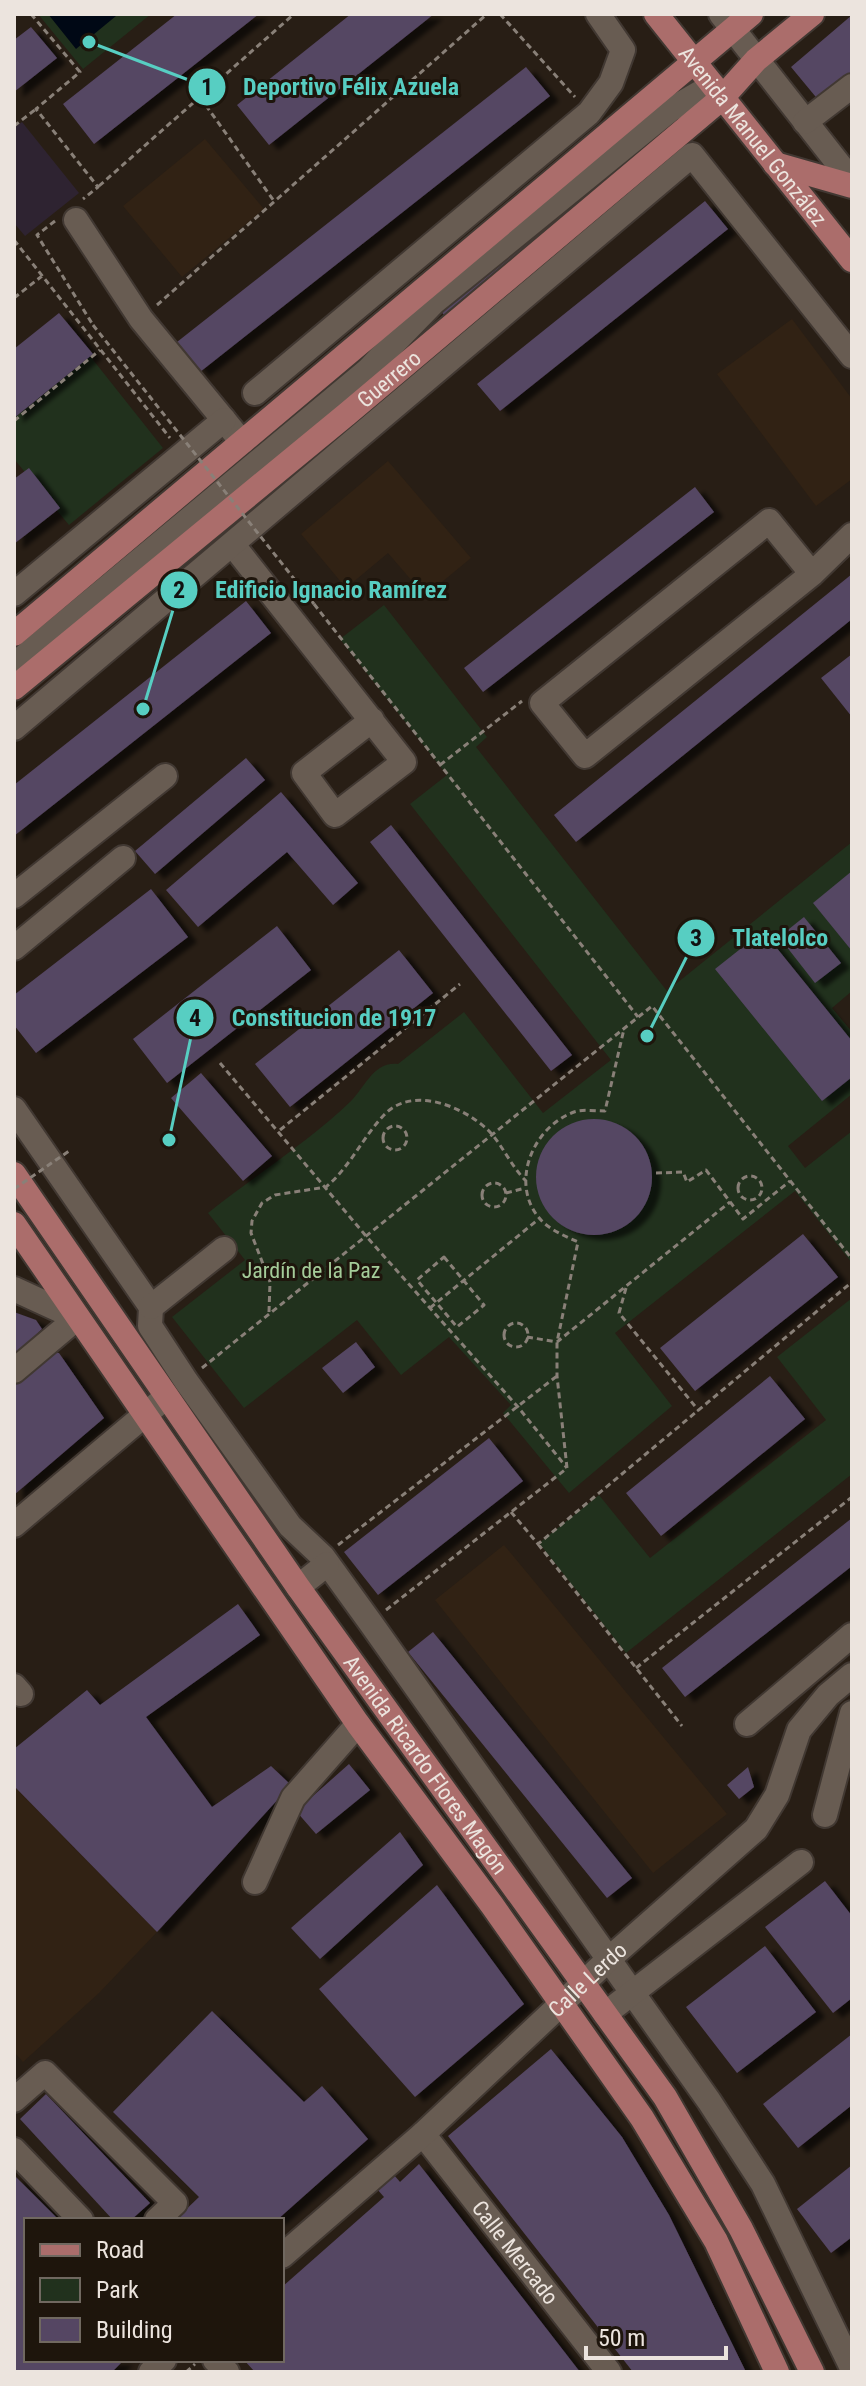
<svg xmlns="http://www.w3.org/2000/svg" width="866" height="2386" viewBox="0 0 866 2386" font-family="'Roboto Condensed',sans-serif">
<defs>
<filter id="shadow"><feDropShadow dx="9" dy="5" stdDeviation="2" flood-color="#0009"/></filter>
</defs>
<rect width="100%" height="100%" fill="#281e15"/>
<path fill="#312214" d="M205,139l59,70 -82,68 -59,-71z
M792,319l60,80v80l-36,27 -99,-132z
M388,461l83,97 -46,38 -37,-43 -42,35 -45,-54z
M504,1545l223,269 -74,59 -218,-273z
M14,1786l143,146 -58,61 -76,69 -9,-10z"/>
<path fill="#2e2331" d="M22,122l57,71 -54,43 -11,-13v-95z"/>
<path fill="#21311d" d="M38,14h113l-68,55z
M90,356l73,92 -94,77 -55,-66v-41z
M384,605l103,132 -11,10 191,244 185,-149v149l-20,17 20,24v62l-64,52 17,22 47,-37v132l-57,-72 -180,142 57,73 -103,87 -66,-80 8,-8 -62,-68 -48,38 -44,-55 -113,88 -72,-91 73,-57 -37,-47c44,-35 104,-74 143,-112 14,-14 23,-40 47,-37l66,-52 79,101 68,-53 -201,-256 37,-29 -107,-136z
M852,1298v176l-226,179 -87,-110 60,-48 51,63 176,-138 -49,-63z"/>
<path fill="#000815" d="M48,14h66l2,2 -40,33z"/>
<path fill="#554663" filter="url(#shadow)" d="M177,14h82l-165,130 -31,-40z
M351,14h83l-165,131 -32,-40z
M852,15v60l-32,27 -29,-35z
M31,27l26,31 -43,34v-52z
M526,67l24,29 -350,276 -23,-30z
M619,149l14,17 -169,140 -4,-4 -16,13 -6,-7z
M705,201l23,28 -228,182 -23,-27z
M59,313l34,41 -79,64v-69z
M29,468l31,40 -46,36v-65z
M695,487l19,25 -231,180 -19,-24z
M852,574v45l-276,223 -22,-27z
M246,601l25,32 -257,203v-51z
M852,654v63l-31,-39z
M246,758l19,22 -110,94 -20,-23z
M281,792l77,91 -25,22 -46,-53 -89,75 -32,-37z
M391,825l181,230 -21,16 -181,-229z
M852,871v80l-39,-48z
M151,889l37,48 -152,116 -22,-28v-30z
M804,917l37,46 -26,20 -36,-46z
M277,926l34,44 -144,113 -34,-44z
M763,931l89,110v36l-30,24 -107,-132z
M399,950l34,43 -143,114 -35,-43z
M201,1073l71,83 -29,25 -72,-83z
M536 1177a58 58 0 1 1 116 0a58 58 0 1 1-116 0Z
M803,1234l35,43 -143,114 -35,-43z
M14,1312l22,8 6,9 -28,27z
M356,1342l19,25 -32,26 -21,-25z
M54,1352l5,1 45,65 -90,77v-109z
M770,1376l35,43 -144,117 -35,-43z
M489,1438l34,43 -145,114 -34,-43z
M852,1518v48l-167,131 -23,-29z
M238,1604l22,31 -114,82 66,90 59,-41 20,19 -134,147 -143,-146v-37l73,-59 13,15z
M433,1632l199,246 -25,20 -199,-246z
M349,1764l21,26 -54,44 -20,-23z
M748,1767l6,20 -15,12 -12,-14z
M400,1832l23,33 -103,94 -29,-31z
M825,1881l27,35v82l-19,15 -68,-86z
M437,1885l87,119 -109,93 -96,-108z
M765,1946l51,66 -79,61 -51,-66z
M212,2011l92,91 18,-16 46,53 -91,81h-102l24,-23 -86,-85z
M852,2034v71l-54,43 -35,-44z
M551,2049l71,88 47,78 77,157h-113l-185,-236z
M46,2094l104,109 -19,17h-18l-93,-101z
M419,2164l161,208h-325l-11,-12h38v-73l102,-90 -7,-8 17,-14 6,7z
M852,2165v72l-21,16 -34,-44z
M14,2175l45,45h-33v140h98l-12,12h-98z"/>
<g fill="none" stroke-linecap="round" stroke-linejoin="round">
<defs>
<g id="minor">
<path d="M721,14l131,167"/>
<path d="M805,122l47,-36"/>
<path d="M76,220l65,99 101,123"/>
<path d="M255,393l334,-280 22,-30 12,-33 -25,-36"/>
<path d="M233,545l171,217 -69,53 -31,-42 68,-53"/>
<path d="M812,574l-43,-53 -227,182 43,53 227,-182 40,-39"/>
<path d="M14,594l210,-174"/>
<path d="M14,665l353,-294 67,-69 236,-192 43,-25"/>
<path d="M14,728l678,-573 160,201"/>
<path d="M14,896l151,-120"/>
<path d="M14,948l109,-90"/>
<path d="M14,1109l137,198 -1,19 36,55 104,145 33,31 47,65 339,479 54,83 89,184"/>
<path d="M14,1289l63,29 -63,53"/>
<path d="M151,1307l73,-58"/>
<path d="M14,1525l152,-128"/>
<path d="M298,1587l29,-23"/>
<path d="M14,1686l7,8"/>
<path d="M747,1724l105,-89"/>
<path d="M825,1815l27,-102"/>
<path d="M255,1882l38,-84 65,-74"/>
<path d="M605,2014l196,-152"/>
<path d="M14,2100l31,-27 130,130 -18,17"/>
<path id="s1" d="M423,2134l186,238"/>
<path d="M14,2150l67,70"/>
<path id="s2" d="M282,2256l141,-122 187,-176 146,-129 21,-34 22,-65 29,-35 24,-20"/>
<path d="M215,2360l12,12"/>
<path d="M151,2372l13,-12"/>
</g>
<g id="major">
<path id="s3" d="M656,14l196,246"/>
<path d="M775,164l77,22"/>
<path d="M14,634l737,-620"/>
<path id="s4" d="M14,688l333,-274 375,-316 34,-38 56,-46"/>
<path id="s5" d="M14,1174l284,413 367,510 76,132 71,143"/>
<path d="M14,1224l344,500 134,181 150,213 74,123 61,131"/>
</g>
</defs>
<use href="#minor" stroke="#413832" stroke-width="28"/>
<use href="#major" stroke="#413832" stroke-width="28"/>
<path stroke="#898078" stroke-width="3" stroke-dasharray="6 4" stroke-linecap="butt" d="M31,14l49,58 -44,37 62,78 -15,12
M500,14l75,83
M200,97l74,104
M14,126l22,-17
M99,186l195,-172
M55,221l-18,14 56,90
M14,240l156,198
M14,298l28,-22
M157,305l330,-291
M14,421l86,-71
M314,604l324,413
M440,765l82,-64
M220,1063l146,173 152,171 49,61
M383 1138a12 12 0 1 1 24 0a12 12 0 1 1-24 0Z
M280,1130l180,-146
M656,1173l27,-1 4,10 19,-12 37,49 47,-38
M738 1188a12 12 0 1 1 24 0a12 12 0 1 1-24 0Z
M482 1195a12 12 0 1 1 24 0a12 12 0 1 1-24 0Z
M506,1193l19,-5
M444,1257l40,48 -27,22 -40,-47z
M626,1288l-7,25 80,98
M430,1308l110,-90
M269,1312l1,-30 -19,-49 1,-12 10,-18 13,-8 51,-8c24,-20 37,-50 58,-72 28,-30 79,-9 105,16 14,15 22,35 37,50
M504 1335a12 12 0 1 1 24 0a12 12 0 1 1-24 0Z
M527,1337l30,5 173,-140
M202,1368l450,-362 200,253
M567,1468l-10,-92v-34l21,-100c-11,-5 -23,-10 -33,-18 -38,-34 -15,-96 29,-112 9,-3 21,-1 31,-1l19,-82
M511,1512l27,32 314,-262
M538,1544l144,182
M338,1545l219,-169
M386,1610l180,-141
M636,1668l216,-171
M186,2372l9,-8"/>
<use href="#minor" stroke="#685c52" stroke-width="24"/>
<use href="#major" stroke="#ab6d6b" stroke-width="24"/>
<path stroke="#898078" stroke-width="3" stroke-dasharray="6 4" stroke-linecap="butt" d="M93,325l221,279
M14,1189l55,-38"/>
</g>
<g text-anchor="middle" stroke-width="6" stroke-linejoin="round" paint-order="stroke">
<g font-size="22" fill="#ece4de" stroke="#1e150c">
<text dy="8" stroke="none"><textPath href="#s3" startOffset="156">Avenida Manuel González</textPath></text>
<text dy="8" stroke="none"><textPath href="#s4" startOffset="486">Guerrero</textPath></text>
<text dy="8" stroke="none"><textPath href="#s5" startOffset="720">Avenida Ricardo Flores Magón</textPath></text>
<text dy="8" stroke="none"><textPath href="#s2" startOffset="412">Calle Lerdo</textPath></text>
<text dy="8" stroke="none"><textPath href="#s1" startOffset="150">Calle Mercado</textPath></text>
</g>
<g font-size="22" fill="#a4cc99" stroke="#1e150c">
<text x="311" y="1278">Jardín de la Paz</text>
</g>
</g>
<path fill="none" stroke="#57cec2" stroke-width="3" d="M89 42L207 87M143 709L179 590M647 1036L696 938M169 1140L195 1018"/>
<g fill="#57cec2" stroke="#1e150c" stroke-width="3">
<circle cx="89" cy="42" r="8"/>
<circle cx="143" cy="709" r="8"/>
<circle cx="647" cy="1036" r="8"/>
<circle cx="169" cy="1140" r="8"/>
<circle cx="207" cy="87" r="20"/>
<circle cx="179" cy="590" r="20"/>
<circle cx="696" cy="938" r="20"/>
<circle cx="195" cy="1018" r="20"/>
</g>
<g font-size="24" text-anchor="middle" font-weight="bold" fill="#111">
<text x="207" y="95">1</text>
<text x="179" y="598">2</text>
<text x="696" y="946">3</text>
<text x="195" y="1026">4</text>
</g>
<g font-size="24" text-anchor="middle" font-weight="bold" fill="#57cec2" stroke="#1e150c" stroke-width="6" stroke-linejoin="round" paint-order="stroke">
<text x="351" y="95">Deportivo Félix Azuela</text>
<text x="331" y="598">Edificio Ignacio Ramírez</text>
<text x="780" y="946">Tlatelolco</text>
<text x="334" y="1026">Constitucion de 1917</text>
</g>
<rect width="866" height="2386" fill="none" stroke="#ece4de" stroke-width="32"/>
<rect x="24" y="2218" width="260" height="144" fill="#1e150c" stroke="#706860" stroke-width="2"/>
<rect x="40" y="2244" width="40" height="12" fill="#ab6d6b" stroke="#706860" stroke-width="2"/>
<text x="96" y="2258" font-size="24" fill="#ece4de">Road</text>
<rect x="40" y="2278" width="40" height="24" fill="#21311d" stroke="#706860" stroke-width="2"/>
<text x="96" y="2298" font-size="24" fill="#ece4de">Park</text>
<rect x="40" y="2318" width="40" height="24" fill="#554663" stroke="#706860" stroke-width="2"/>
<text x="96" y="2338" font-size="24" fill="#ece4de">Building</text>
<path d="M586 2346v12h140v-12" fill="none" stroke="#ece4de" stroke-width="4"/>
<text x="598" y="2346" font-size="24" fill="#ece4de" stroke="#1e150c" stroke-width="6" paint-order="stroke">50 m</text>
</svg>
